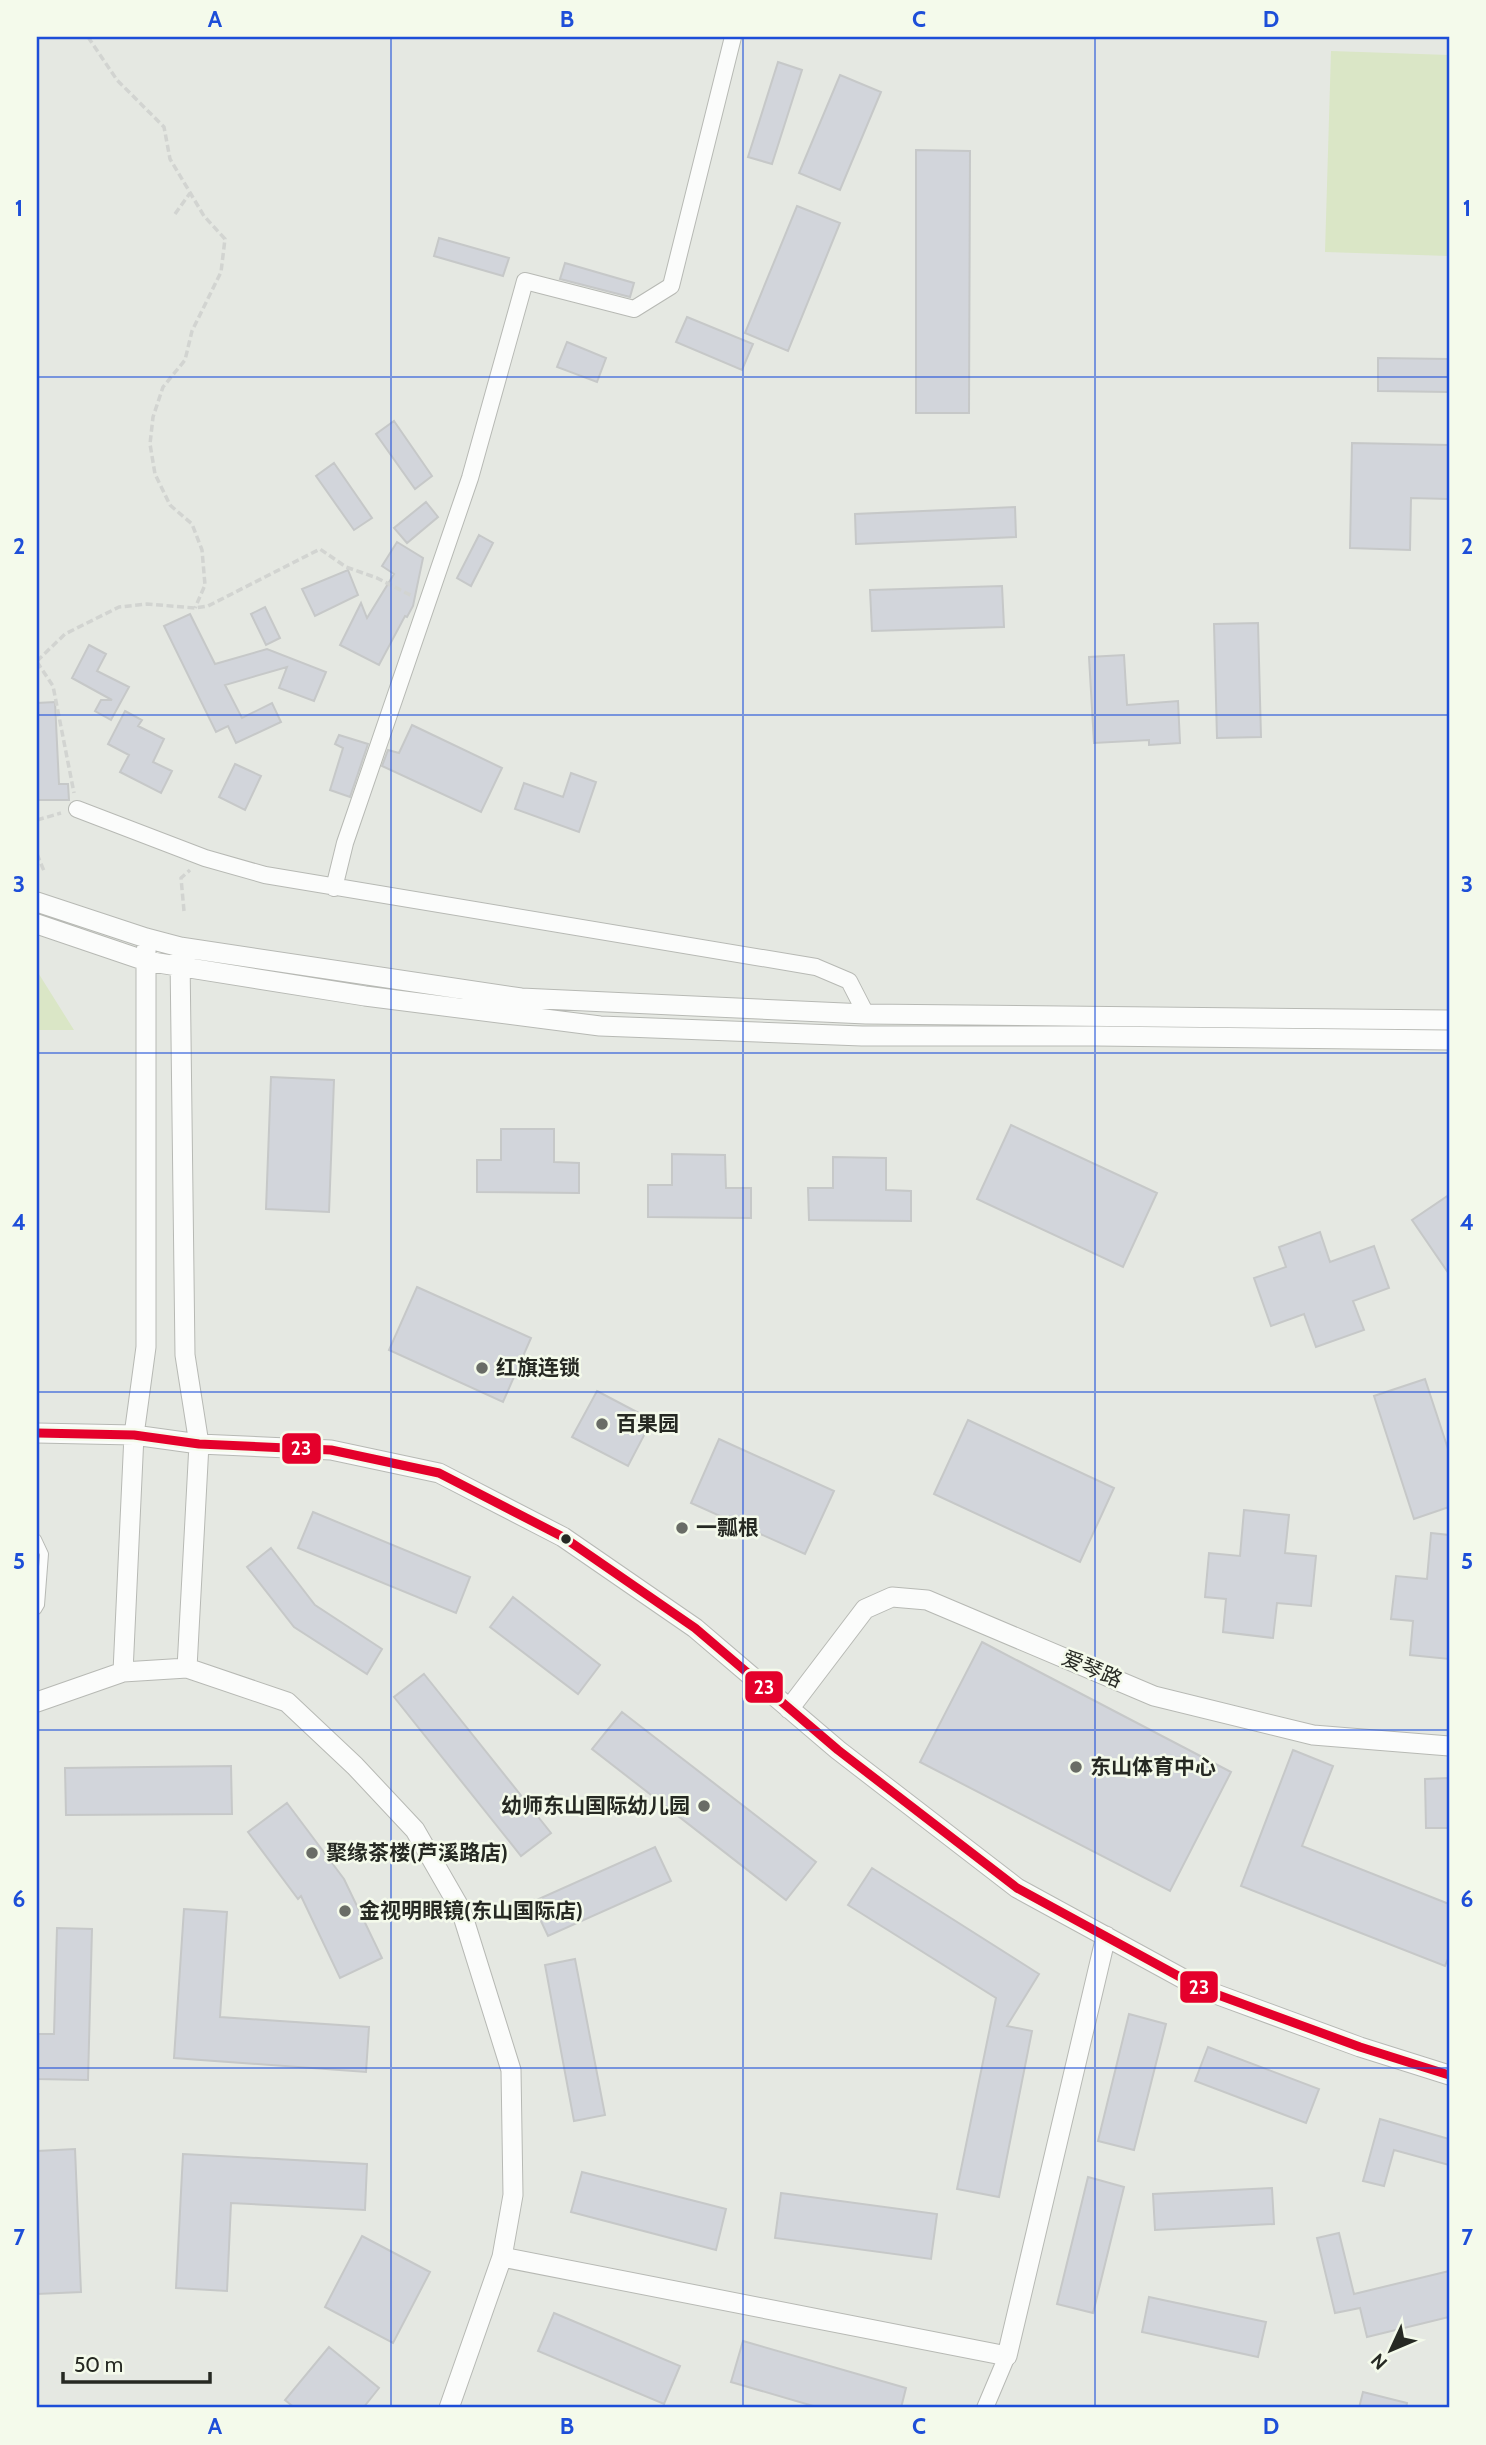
<svg xmlns="http://www.w3.org/2000/svg" width="1486" height="2445" viewBox="0 0 1486 2445" font-family="Cabin,'Noto Sans SC',sans-serif">
<rect width="100%" height="100%" fill="#e5e8e2"/>
<path fill="#dae6c6" d="M1331,51l118,4v201l-124,-4z
M37,971l37,59h-37z"/>
<path fill="#d2d5db" stroke="#c6c8c8" stroke-width="2" d="M778,62l24,8 -30,94 -24,-7z
M840,75l41,17 -41,98 -41,-17z
M916,150l54,1 -1,262h-53z
M797,206l43,17 -52,128 -43,-18z
M439,238l70,20 -6,18 -69,-20z
M565,263l69,20 -4,14 -70,-18z
M687,317l66,27 -11,26 -66,-28z
M567,342l39,16 -9,24 -40,-15z
M1378,358l71,1v33l-71,-1z
M394,421l38,55 -17,13 -39,-55z
M1352,443l97,2v54l-38,-1 -1,52 -60,-2z
M334,463l38,55 -18,12 -38,-54z
M426,502l12,15 -31,26 -13,-15z
M1015,507l1,30 -160,7 -1,-30z
M479,535l14,8 -22,43 -14,-8z
M397,542l26,16 -10,48 -6,11 -2,-1 -26,49 -39,-20 21,-42 6,15 27,-44 -12,-8z
M348,570l10,25 -43,21 -13,-27z
M1002,586l2,41 -132,4 -2,-41z
M265,607l15,31 -14,7 -15,-31z
M190,614l25,50 52,-15 59,23 -12,29 -35,-13 8,-21 -62,18 17,33 30,-15 9,19 -45,21 -8,-17 -12,6 -52,-106z
M1258,623l3,114 -44,1 -3,-114z
M89,645l17,9 -9,17 32,16 -18,33 -16,-9 6,-11h11l-40,-22z
M1124,655l3,50 51,-4 2,42 -31,2v-5l-55,3 -5,-86z
M55,702l4,82h9l1,16h-32v-97z
M125,711l17,9 -4,6 26,13 -11,23 19,9 -11,22 -41,-21 9,-17 -21,-11z
M412,725l90,43 -21,44 -99,-46 6,-16 11,3z
M339,735l29,9 -18,53 -20,-7 13,-42 -8,-4z
M235,764l26,12 -16,34 -26,-13z
M571,773l25,9 -17,50 -64,-23 9,-26 39,14z
M271,1077l63,3 -5,132 -63,-3z
M1011,1125l146,68 -34,74 -146,-68z
M501,1129h53v33l25,1v30l-102,-1v-32h24z
M672,1154l53,1 1,33h25v30l-103,-1v-32h24z
M833,1157l53,1v32l25,1v30l-102,-1 -1,-32h25z
M1449,1195v79l-37,-54z
M1320,1232l10,30 44,-16 15,42 -36,13 11,29 -48,17 -12,-33 -33,12 -17,-48 32,-11 -7,-20z
M417,1287l114,51 -28,64 -114,-52z
M1425,1379l24,73v55l-35,12 -40,-123z
M597,1391l55,29 -24,46 -56,-29z
M968,1420l146,68 -34,74 -146,-68z
M719,1439l115,52 -29,63 -114,-51z
M1244,1510l45,5 -4,38 31,3 -5,50 -34,-3 -4,35 -50,-6 3,-33 -21,-2 4,-44 31,3z
M313,1512l157,65 -14,36 -158,-65z
M1431,1533l18,2v124l-39,-4 3,-34 -22,-2 5,-43 31,3z
M271,1548l44,57 67,44 -15,25 -73,-47 -47,-60z
M513,1597l87,68 -22,29 -88,-67z
M982,1642l249,130 -61,119 -250,-129z
M424,1674l127,159 -30,23 -127,-159z
M622,1712l194,150 -30,38 -194,-151z
M1293,1750l40,16 -31,80 147,58v52l-4,10 -204,-80z
M231,1766l1,48 -166,1 -1,-47z
M1449,1778v50h-23l-1,-49z
M287,1803l57,76 38,79 -42,20 -39,-82 -3,3 -50,-67z
M655,1847l16,34 -123,55 -16,-34z
M872,1868l167,106 -32,52 25,5 -33,166 -42,-8 39,-191 -148,-93z
M184,1909l43,3 -7,105 149,10 -3,45 -192,-14z
M57,1928l35,1 -4,151 -51,-1v-45h17z
M575,1959l30,156 -31,6 -29,-156z
M1129,2014l37,10 -32,126 -36,-9z
M1208,2047l111,42 -13,34 -111,-42z
M1380,2119l69,20v26l-55,-15 -10,36 -21,-5z
M75,2149l6,143 -44,2v-143z
M183,2154l184,10 -2,46 -134,-7 -4,88 -51,-3z
M582,2172l144,37 -10,41 -145,-38z
M1088,2177l36,10 -31,126 -36,-9z
M1272,2188l2,36 -119,6 -2,-36z
M781,2193l156,21 -6,45 -156,-21z
M1339,2233l15,61 95,-23v46l-82,20 -7,-29 -25,5 -18,-75z
M362,2236l68,36 -37,71 -68,-36z
M1149,2297l117,25 -8,35 -116,-25z
M554,2313l126,53 -16,38 -126,-53z
M743,2341l163,47 -5,20h-81l-89,-26z
M329,2347l50,41 -16,20h-68l-10,-8z
M1363,2392l44,11 -1,5h-47z"/>
<g fill="none" stroke-linecap="round" stroke-linejoin="round">
<defs>
<path id="service" d="M37,1539l7,15 -4,51 -3,5"/>
<path id="minor" d="M77,809l128,49 60,17 551,92 33,14 17,33
M334,888l11,-45 125,-365 55,-197 109,28 37,-23 62,-249
M985,2408l22,-52"/>
<path id="tertiary" d="M37,902l109,36 34,9 341,51 345,16 583,6
M37,924l109,37 219,35 235,30 262,10h234l353,4
M180,957l5,398 14,89 -12,224
M37,1433l97,2 65,9 132,6 108,23 124,64 132,91 143,122 179,138 185,101 158,58 89,28
M123,1672l11,-237 12,-88v-397
M37,1702l86,-30 64,-4 100,34 68,64 60,64 46,80 50,160 2,125 -11,62 -53,151
M789,1709l76,-100 27,-12 35,3 227,96 159,39 136,11
M502,2257l505,99 99,-420"/>
</defs>
<use href="#service" stroke="#b7b9b4" stroke-width="10"/>
<use href="#minor" stroke="#b7b9b4" stroke-width="18"/>
<use href="#tertiary" stroke="#b7b9b4" stroke-width="21"/>
<path stroke="#d2d4d1" stroke-width="3.5" stroke-dasharray="7 3.5" stroke-linecap="butt" d="M88,37l29,43 47,47 6,32 34,57 21,23 -4,33 -29,59 -7,29 -22,27 -10,30 -3,27 5,30 15,31 22,19 10,26 3,35 -10,23
M175,214l15,-21
M37,661l28,-27 54,-27 28,-3 48,4 13,-2 112,-57 26,18 31,11 35,18
M37,662l16,24 21,107
M37,820l24,-7
M37,854l7,17
M184,911l-3,-33 9,-8"/>
<use href="#service" stroke="#fbfcfb" stroke-width="8"/>
<use href="#minor" stroke="#fbfcfb" stroke-width="16"/>
<use href="#tertiary" stroke="#fbfcfb" stroke-width="19"/>
<defs>
<path id="bus-1" d="M37,1433l97,2 65,9 132,6 108,23 124,64 132,91 143,122 179,138 185,101 158,58 89,28"/>
</defs>
<use href="#bus-1" stroke="#f4faeb" stroke-width="14"/>
<use href="#bus-1" stroke="#e4002b" stroke-width="9"/>
</g>
<path fill="none" stroke="#1d4ed8" stroke-width="2" stroke-opacity="0.55" d="M391,37v2371M743,37v2371M1095,37v2371M37,377h1412M37,715h1412M37,1053h1412M37,1392h1412M37,1730h1412M37,2068h1412"/>
<g fill="#696c66" stroke="#f4faeb" stroke-width="2.5">
<circle cx="482" cy="1368" r="7"/>
<circle cx="602" cy="1424" r="7"/>
<circle cx="682" cy="1528" r="7"/>
<circle cx="1076" cy="1767" r="7"/>
<circle cx="704" cy="1806" r="7"/>
<circle cx="312" cy="1853" r="7"/>
<circle cx="345" cy="1911" r="7"/>
</g>
<circle fill="#262923" stroke="#f4faeb" stroke-width="2.5" cx="566" cy="1539" r="6"/>
<g text-anchor="middle" stroke-width="5" stroke-linejoin="round" paint-order="stroke">
<g font-size="21" font-weight="bold" fill="#262923" stroke="#f4faeb" text-anchor="start">
<text x="496" y="1375">红旗连锁</text>
<text x="616" y="1431">百果园</text>
<text x="696" y="1535">一瓢根</text>
<text x="1090" y="1774">东山体育中心</text>
<text x="690" y="1813" text-anchor="end">幼师东山国际幼儿园</text>
<text x="326" y="1860">聚缘茶楼(芦溪路店)</text>
<text x="359" y="1918">金视明眼镜(东山国际店)</text>
</g>
<g font-size="21" fill="#262923" stroke="#f4faeb">
<text transform="translate(1092 1669) rotate(23)" y="7">爱琴路</text>
</g>
</g>
<g stroke="#f4faeb" stroke-width="2.5">
<rect x="281" y="1432" width="41" height="33" rx="7" fill="#e4002b"/>
<rect x="744" y="1670" width="40" height="34" rx="7" fill="#e4002b"/>
<rect x="1179" y="1970" width="40" height="34" rx="7" fill="#e4002b"/>
</g>
<g font-size="19" text-anchor="middle" font-weight="bold" fill="#fff">
<text x="301" y="1455">23</text>
<text x="764" y="1694">23</text>
<text x="1199" y="1994">23</text>
</g>
<rect width="1486" height="2445" fill="none" stroke="#f4faeb" stroke-width="77"/>
<g transform="translate(1391 2350) rotate(226)" stroke="#f4faeb" stroke-width="5" paint-order="stroke">
<path d="M0-5L12 26L0 18L-12 26Z" fill="#262923"/>
<text y="-10" font-size="19" font-weight="bold" text-anchor="middle" fill="#262923">N</text>
</g>
<path d="M63 2372v10h147v-10" fill="none" stroke="#262923" stroke-width="3.5"/>
<text x="74" y="2372" font-size="21" fill="#262923" stroke="#f4faeb" stroke-width="5" paint-order="stroke">50 m</text>
<rect x="38" y="38" width="1410" height="2368" fill="none" stroke="#1d4ed8" stroke-width="2.5"/>
<g font-size="23" text-anchor="middle" font-weight="bold" fill="#1d4ed8">
<text x="215" y="27">A</text>
<text x="567" y="27">B</text>
<text x="919" y="27">C</text>
<text x="1271" y="27">D</text>
<text x="19" y="216">1</text>
<text x="1467" y="216">1</text>
<text x="19" y="554">2</text>
<text x="1467" y="554">2</text>
<text x="19" y="892">3</text>
<text x="1467" y="892">3</text>
<text x="19" y="1230">4</text>
<text x="1467" y="1230">4</text>
<text x="19" y="1569">5</text>
<text x="1467" y="1569">5</text>
<text x="19" y="1907">6</text>
<text x="1467" y="1907">6</text>
<text x="19" y="2245">7</text>
<text x="1467" y="2245">7</text>
<text x="215" y="2434">A</text>
<text x="567" y="2434">B</text>
<text x="919" y="2434">C</text>
<text x="1271" y="2434">D</text>
</g>
</svg>
